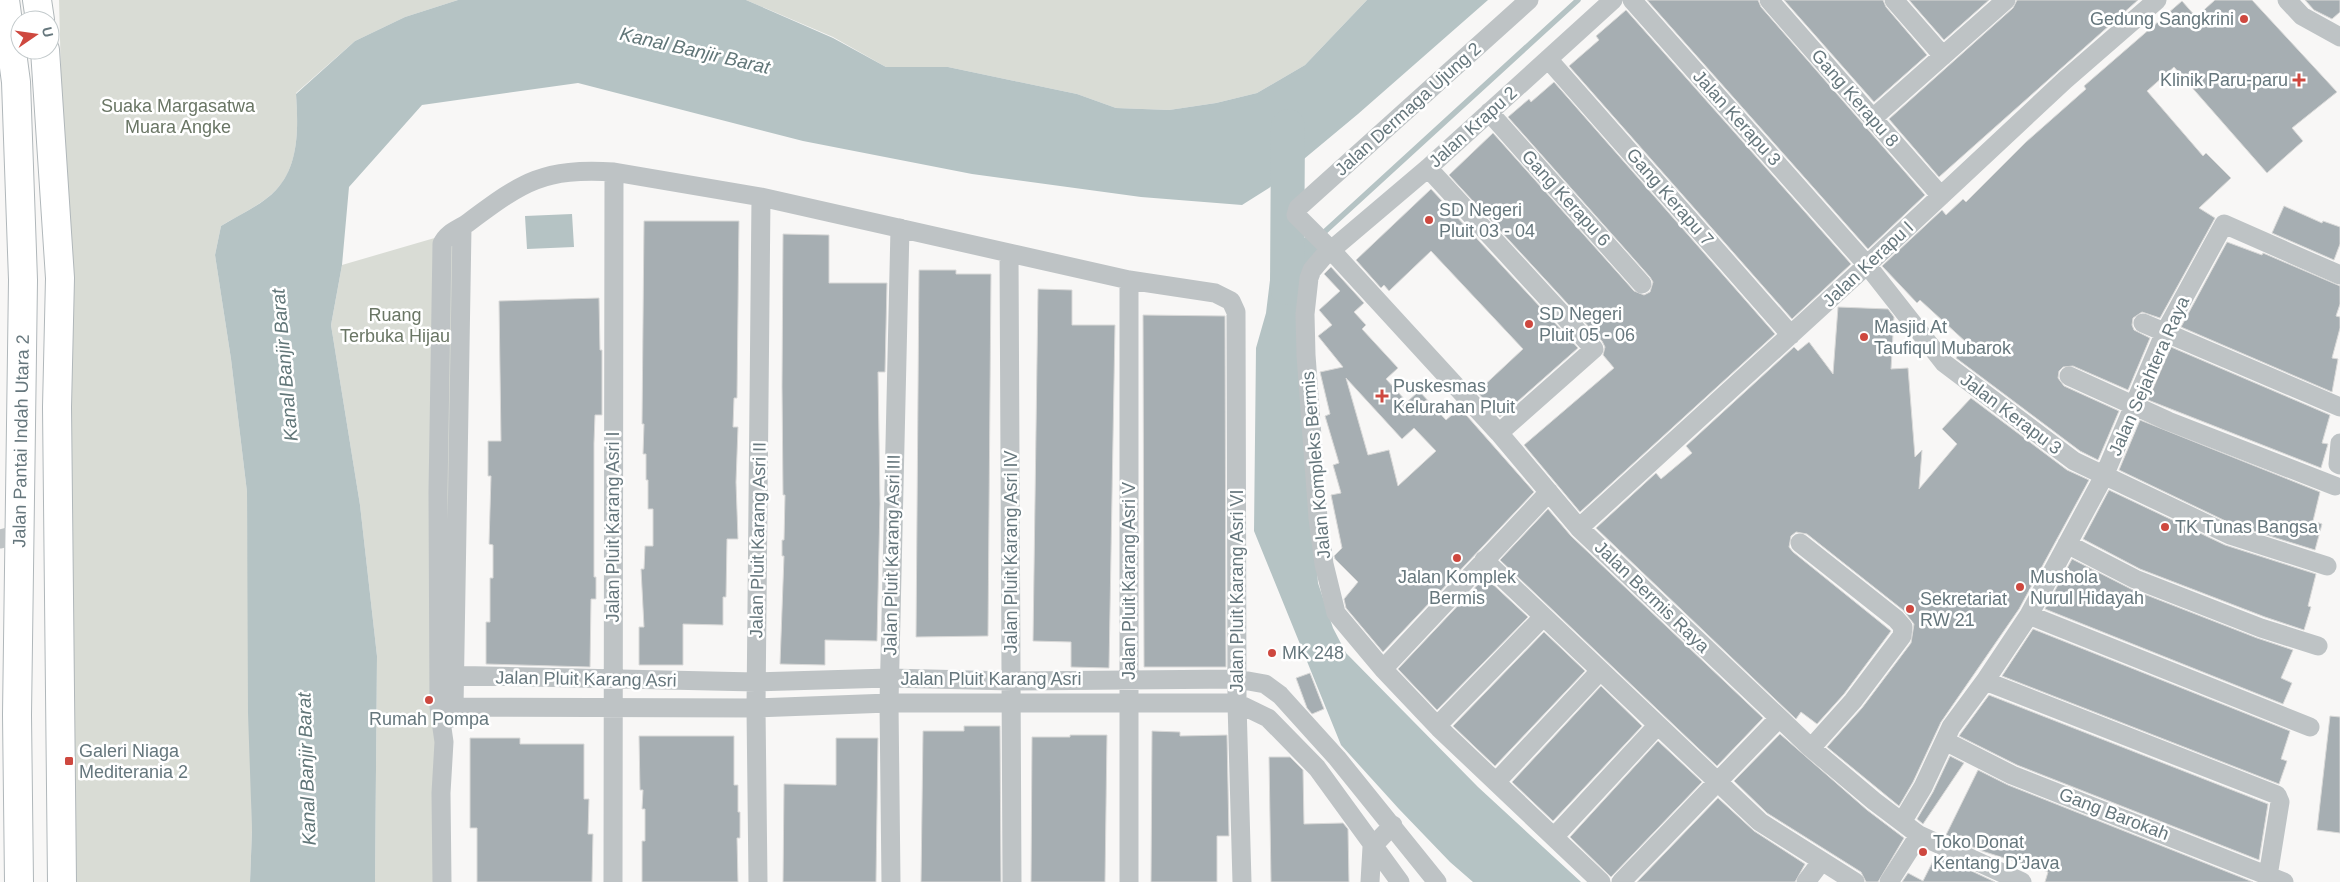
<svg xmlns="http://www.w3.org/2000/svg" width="2340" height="882" viewBox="0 0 2340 882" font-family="Arial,sans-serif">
<rect width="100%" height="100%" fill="#f8f7f6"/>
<path fill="#d9dcd5" d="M59,0h399l-53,17 -50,24 -59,52c2,32 4,72 -20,97 -14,15 -38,25 -55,36l-6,29 16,104 16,133 5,338 -2,52h-176l-2,-377z
M746,0h621l-62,65 -48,28 -41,10 -47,7 -53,-2 -39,-14 -129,-27h-62l-53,-30z
M462,230l-26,652h-61l2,-226 -17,-151 -29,-180 11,-60z"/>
<path fill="#b5c3c4" d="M458,0h288l87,38 53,29h62l129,27 39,14 53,2 47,-7 41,-10 48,-28 62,-65h121l-130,114 -89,74 -27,17 -101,-8 -169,-23 -169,-33 -225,-58 -156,22 -73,82 -7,78 -11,60 29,180 17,151 -2,226h-125l2,-52 -4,-117 -1,-221 -16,-133 -16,-104 6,-29c18,-11 41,-21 55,-36 24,-25 22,-65 20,-96l59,-53 50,-24z
M572,214l2,33 -47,2 -2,-33z
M1306,237l19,16 -16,17v193l9,120 15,45 13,25 132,134 103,95h-108l-23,-20 -51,-53 -58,-64 -87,-214 2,-183 10,-35 8,-66z"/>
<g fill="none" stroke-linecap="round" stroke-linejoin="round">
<path stroke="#b5c3c4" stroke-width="5.5" d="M1320,236l258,-236"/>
<path stroke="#b5c3c4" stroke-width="34" d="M1287,288l1,-162"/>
</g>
<path fill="#a6aeb2" stroke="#d9d9d8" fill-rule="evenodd" d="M1647,0h111l3,7 164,188 -57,54z
M1784,0h99l3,7 41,48 -53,47z
M1909,0h80l-45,40z
M2017,0h121l-199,177 -50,-58 124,-111z
M2215,0h37l85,92 -45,36 11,13 -36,32 -93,-106 -27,24 56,65 3,-3 25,25 -32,30 16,10 -55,100 -18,-6 -9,6 -1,7 2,5 16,8 -22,52 -55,-24 -10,1 -4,4 -1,7 6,8 55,25 -21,49 -18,-9 -124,-93 11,-15 -47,-43 -3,3 -35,-37 60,-56 4,5 17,-16 3,3 60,-60 60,-53 -2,-3 98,-85 14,16z
M2305,0h35v12l-8,7 -18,-9z
M1626,10l225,254 -59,55 -223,-253 30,-26 -3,-4z
M1554,82l221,252 -195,178 -56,-67 90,-77 -11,-13 2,-8 -3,-6 -153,-166 44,-42 141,158 10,4 6,-3 3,-10 -3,-5 -142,-160 21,-18 2,3z
M1431,189l147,159 -78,69 -23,-25 46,-43 -92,-98 -42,40 -5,-6 -3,3 -25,-28z
M2284,206l38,17 1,-2 17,6v17l-6,16 -62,-27z
M644,221h95l-2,177h-3l-1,29h5l-2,55 2,57h-11l-1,58h-3v28l-40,-1v41h-44v-38h5l-3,-58h3l1,-23h8v-37h-5v-29h-2v-26h-3l1,-30h-2z
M783,234l46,1v48h58l-2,89h-7l2,132 -3,137 -52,-1v25l-45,-1 4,-108h-2v-16h2l1,-45h-2l-1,-109z
M2227,242l35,13 1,-2 77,33v18l-4,12 4,1v11l-8,30 6,1 -6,33 -151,-65z
M1331,267l33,36 -10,9 12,13 -4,4 36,39 -12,11 21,23 12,-11 27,29 14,-12 74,84 -151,160 -37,-44 -2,-9 14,-17 -23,-23 -1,-3 8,-8 -11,-53 10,-2 -8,-28 6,-2 -14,-47 5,-2 -10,-42 23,-5 -25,-31 14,-11 -13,-15 21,-19 -16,-17zM1346,378l56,61 12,-11 22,23 -38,35 -9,-36 -21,5z
M919,270h37v4h35l-3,362 -72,1z
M1038,289l34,1v35h43l-6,343 -38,-1v-25l-38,-1z
M599,298l1,52h2v65h-7l-1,28v134h2v22h-5l-1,68 -104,-3v-42h4v-44h3v-33l-4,-1 2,-68h-3v-35h13l-2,-140z
M1838,307l50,2 6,8 -3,52 17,-1 7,89 7,-7 -3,39 38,-45 -15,-15 29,-31 96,72 22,10 -70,129 -78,113 -28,60 -14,24 -72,-59 35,-39 49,-65 3,-19 -11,-14 -96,-76 -11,-2 -5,4 -2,11 4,5 98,79 -47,63 -27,30 -16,-12 -5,7 -200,-191 60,-55 5,6 31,-26 -6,-7 108,-99 4,4 11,-9 24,32z
M1143,315l82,1 1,351h-82z
M2171,347l159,68 -8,28 6,1 -7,24 -173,-68z
M2140,420l180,72 -7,29 9,3 -7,26 -81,-25 -115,-55z
M2109,490l116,55 91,29 -8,32 3,1 -7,23 -39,-13 -125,-48 -57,-30z
M1548,509l23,27 192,182 -46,48 -217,-206z
M2072,559l59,30 126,49 36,12 -12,28 11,5 -9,21 -238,-95z
M1485,577l43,40 -91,93 -39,-41z
M2033,629l257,102 -9,28 6,2 -8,23 -277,-108z
M1544,632l41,39 -90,95 -42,-40z
M1310,673l14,36 -12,5 -5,-6 -11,-30z
M1601,686l41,40 -89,95 -41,-39z
M1989,695l279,109 -9,56 -242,-95 -58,-29z
M2330,716l10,1v116l-23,-3z
M964,726h36l1,156h-80l2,-151h41z
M1152,731l28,1v4l47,-1 2,101h-12v46h-66z
M1780,734l87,76 37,28 -26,44h-12l-5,-10 -94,-59 -33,-32z
M1070,735h37l-2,147h-74l1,-145h38z
M639,736h95v49h4v27h2v26h-3l1,44h-96v-41h3v-32h-3l1,-19h-3z
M470,738h50v6h64v55h5l-1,35h5l-1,48h-115v-54h-7z
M836,738h42l-2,144h-93l1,-98 52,1z
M1658,741l44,41 -91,95 -41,-40z
M1950,756l14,7 -41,61 -6,-5 16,-27z
M1269,757h21l13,13 1,54 39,-1 5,6 1,53h-78z
M1978,770l30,15 245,97h-208l3,-10 -66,-21 -36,-16z
M1718,798l36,33 51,33 -10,18h-158z
M1936,855l25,11 34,16h-93l6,-9 15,8z"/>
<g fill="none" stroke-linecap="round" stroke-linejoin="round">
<defs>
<path id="secondary" d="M5,0l11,82 7,198 -6,435 2,167
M37,0l3,20
M45,50l15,228 -3,129 5,475"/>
</defs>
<use href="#secondary" stroke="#b0b7ba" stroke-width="30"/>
<path stroke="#bec3c5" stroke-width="19" d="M1529,0l-231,208 -2,7 36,36 167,182 80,95 232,220 63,53 45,34 103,47
M1632,0l235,265 77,98 130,98 156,74 97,31
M1769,0l172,196
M1894,0l49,56
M2287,0l15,16 38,21
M1548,59l243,276
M1489,112l153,172
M1873,118l133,-118
M1428,168l166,181 -95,84
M1009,253l3,629
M1129,280v602
M2143,323l197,84
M2069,376l99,45 167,65
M2340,443l-2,21 2,1
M1579,528l288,-263 198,-185 92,-80
M0,539l20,-5
M1800,543l96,76 7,8 -1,9 -49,65 -42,47
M2067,544l68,35 126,49 57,18
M1484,560l276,262 95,60
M2029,615l281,112
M1383,669l166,-177
M439,675l317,7 133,-4 123,3 225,-2 28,5 15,11 57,63 100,124
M1985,681l292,114 3,7 -12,74
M439,707l317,1 133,-5h348l31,15 49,50 83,114
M451,718l3,-11 8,-479
M1437,726l106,-109
M1945,741l67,34 272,107
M1496,782l104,-111
M1902,822l21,-35 28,-60 34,-46 44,-66 75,-139 61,-144 59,-108 116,51
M1554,837l103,-111
M442,882l-1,-89 3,-51 -5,-35 -1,-215 4,-248c5,-12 18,-15 27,-22 55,-41 74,-54 145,-50l147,25 368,83 86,13 16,8 5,11 1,391 5,179
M613,882l1,-710
M758,882l-2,-174 5,-511
M891,882l-2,-179 11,-475
M1370,882l2,-35 21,-22
M1601,882l-162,-154 -56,-59 -47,-56 -12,-49 -6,-46 -12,-163 -1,-41 4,-36 3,-8 11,-13 105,-89 185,-168
M1621,882l158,-164
M1806,882l15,-20
M1889,882l30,-47"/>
<use href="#secondary" stroke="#fff" stroke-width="28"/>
</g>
<g fill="#ce483f" stroke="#fff" stroke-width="2">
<circle cx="2244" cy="19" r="5"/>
<path d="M2296.5 72.5h5v5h5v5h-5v5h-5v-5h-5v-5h5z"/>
<circle cx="1429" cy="220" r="5"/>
<circle cx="1529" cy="324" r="5"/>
<circle cx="1864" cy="337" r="5"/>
<path d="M1379.5 388.5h5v5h5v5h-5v5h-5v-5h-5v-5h5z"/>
<circle cx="2165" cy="527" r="5"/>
<circle cx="1457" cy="558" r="5"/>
<circle cx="2020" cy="587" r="5"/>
<circle cx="1910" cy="609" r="5"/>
<circle cx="1272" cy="653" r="5"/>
<circle cx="429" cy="700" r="5"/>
<rect x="64" y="756" width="10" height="10" rx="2.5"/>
<circle cx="1923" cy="852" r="5"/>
</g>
<g text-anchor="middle" stroke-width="5" stroke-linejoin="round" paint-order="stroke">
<g font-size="18" fill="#66777d" stroke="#fff" text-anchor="start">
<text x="2234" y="25" text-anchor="end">Gedung Sangkrini</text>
<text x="2288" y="86" text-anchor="end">Klinik Paru-paru</text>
<text x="1439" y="216">SD Negeri<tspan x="1439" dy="21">Pluit 03 - 04</tspan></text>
<text x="1539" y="320">SD Negeri<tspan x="1539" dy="21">Pluit 05 - 06</tspan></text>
<text x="1874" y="333">Masjid At<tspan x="1874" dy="21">Taufiqul Mubarok</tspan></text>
<text x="1393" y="392">Puskesmas<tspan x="1393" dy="21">Kelurahan Pluit</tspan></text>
<text x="2175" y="533">TK Tunas Bangsa</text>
<text x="1457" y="583" text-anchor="middle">Jalan Komplek<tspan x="1457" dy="21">Bermis</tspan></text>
<text x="2030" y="583">Mushola<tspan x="2030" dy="21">Nurul Hidayah</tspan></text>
<text x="1920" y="605">Sekretariat<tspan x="1920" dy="21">RW 21</tspan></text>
<text x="1282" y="659">MK 248</text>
<text x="429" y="725" text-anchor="middle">Rumah Pompa</text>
<text x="79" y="757">Galeri Niaga<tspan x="79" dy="21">Mediterania 2</tspan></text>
<text x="1933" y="848">Toko Donat<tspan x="1933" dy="21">Kentang D'Java</tspan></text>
</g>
<g font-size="18" fill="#66777d" stroke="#fff">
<text transform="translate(1855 98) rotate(49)" y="6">Gang Kerapu 8</text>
<text transform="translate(1408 109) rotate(-42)" y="6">Jalan Dermaga Ujung 2</text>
<text transform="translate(1737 118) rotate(48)" y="6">Jalan Kerapu 3</text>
<text transform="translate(1473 127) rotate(-42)" y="6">Jalan Krapu 2</text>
<text transform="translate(1670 197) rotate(49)" y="6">Gang Kerapu 7</text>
<text transform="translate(1566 198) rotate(48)" y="6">Gang Kerapu 6</text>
<text transform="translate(1868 264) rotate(-43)" y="6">Jalan Kerapu I</text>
<text transform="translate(2149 376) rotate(-66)" y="6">Jalan Sejahtera Raya</text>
<text transform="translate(2011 414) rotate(37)" y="6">Jalan Kerapu 3</text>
<text transform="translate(21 441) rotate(-89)" y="6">Jalan Pantai Indah Utara 2</text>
<text transform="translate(1316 465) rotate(-95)" y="6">Jalan Kompleks Bermis</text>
<text transform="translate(613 527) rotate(-90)" y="6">Jalan Pluit Karang Asri I</text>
<text transform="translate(758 540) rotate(-89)" y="6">Jalan Pluit Karang Asri II</text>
<text transform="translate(1011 552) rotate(-90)" y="6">Jalan Pluit Karang Asri IV</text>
<text transform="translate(892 555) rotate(-89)" y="6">Jalan Pluit Karang Asri III</text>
<text transform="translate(1129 581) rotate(-90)" y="6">Jalan Pluit Karang Asri V</text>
<text transform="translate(1237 591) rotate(-90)" y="6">Jalan Pluit Karang Asri VI</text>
<text transform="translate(1652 597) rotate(44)" y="6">Jalan Bermis Raya</text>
<text transform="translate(586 679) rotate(1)" y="6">Jalan Pluit Karang Asri</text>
<text x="991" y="685">Jalan Pluit Karang Asri</text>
<text transform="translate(2114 814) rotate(21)" y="6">Gang Barokah</text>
</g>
<g font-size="18" fill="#6a7665" stroke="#fff">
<text x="178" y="112">Suaka Margasatwa<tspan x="178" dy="21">Muara Angke</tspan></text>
<text x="395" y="321">Ruang<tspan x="395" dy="21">Terbuka Hijau</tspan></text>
</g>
<g font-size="19" font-style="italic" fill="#617678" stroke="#fff">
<text transform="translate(695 50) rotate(13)" y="7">Kanal Banjir Barat</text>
<text transform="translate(284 365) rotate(-95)" y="7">Kanal Banjir Barat</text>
<text transform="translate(306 769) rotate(-92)" y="7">Kanal Banjir Barat</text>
</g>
</g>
<g transform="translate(35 35) rotate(77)"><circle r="24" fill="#ffffff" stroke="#c2c9cb"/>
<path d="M0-4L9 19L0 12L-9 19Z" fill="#ce483f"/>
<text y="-8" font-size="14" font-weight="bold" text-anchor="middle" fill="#66777d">U</text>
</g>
</svg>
